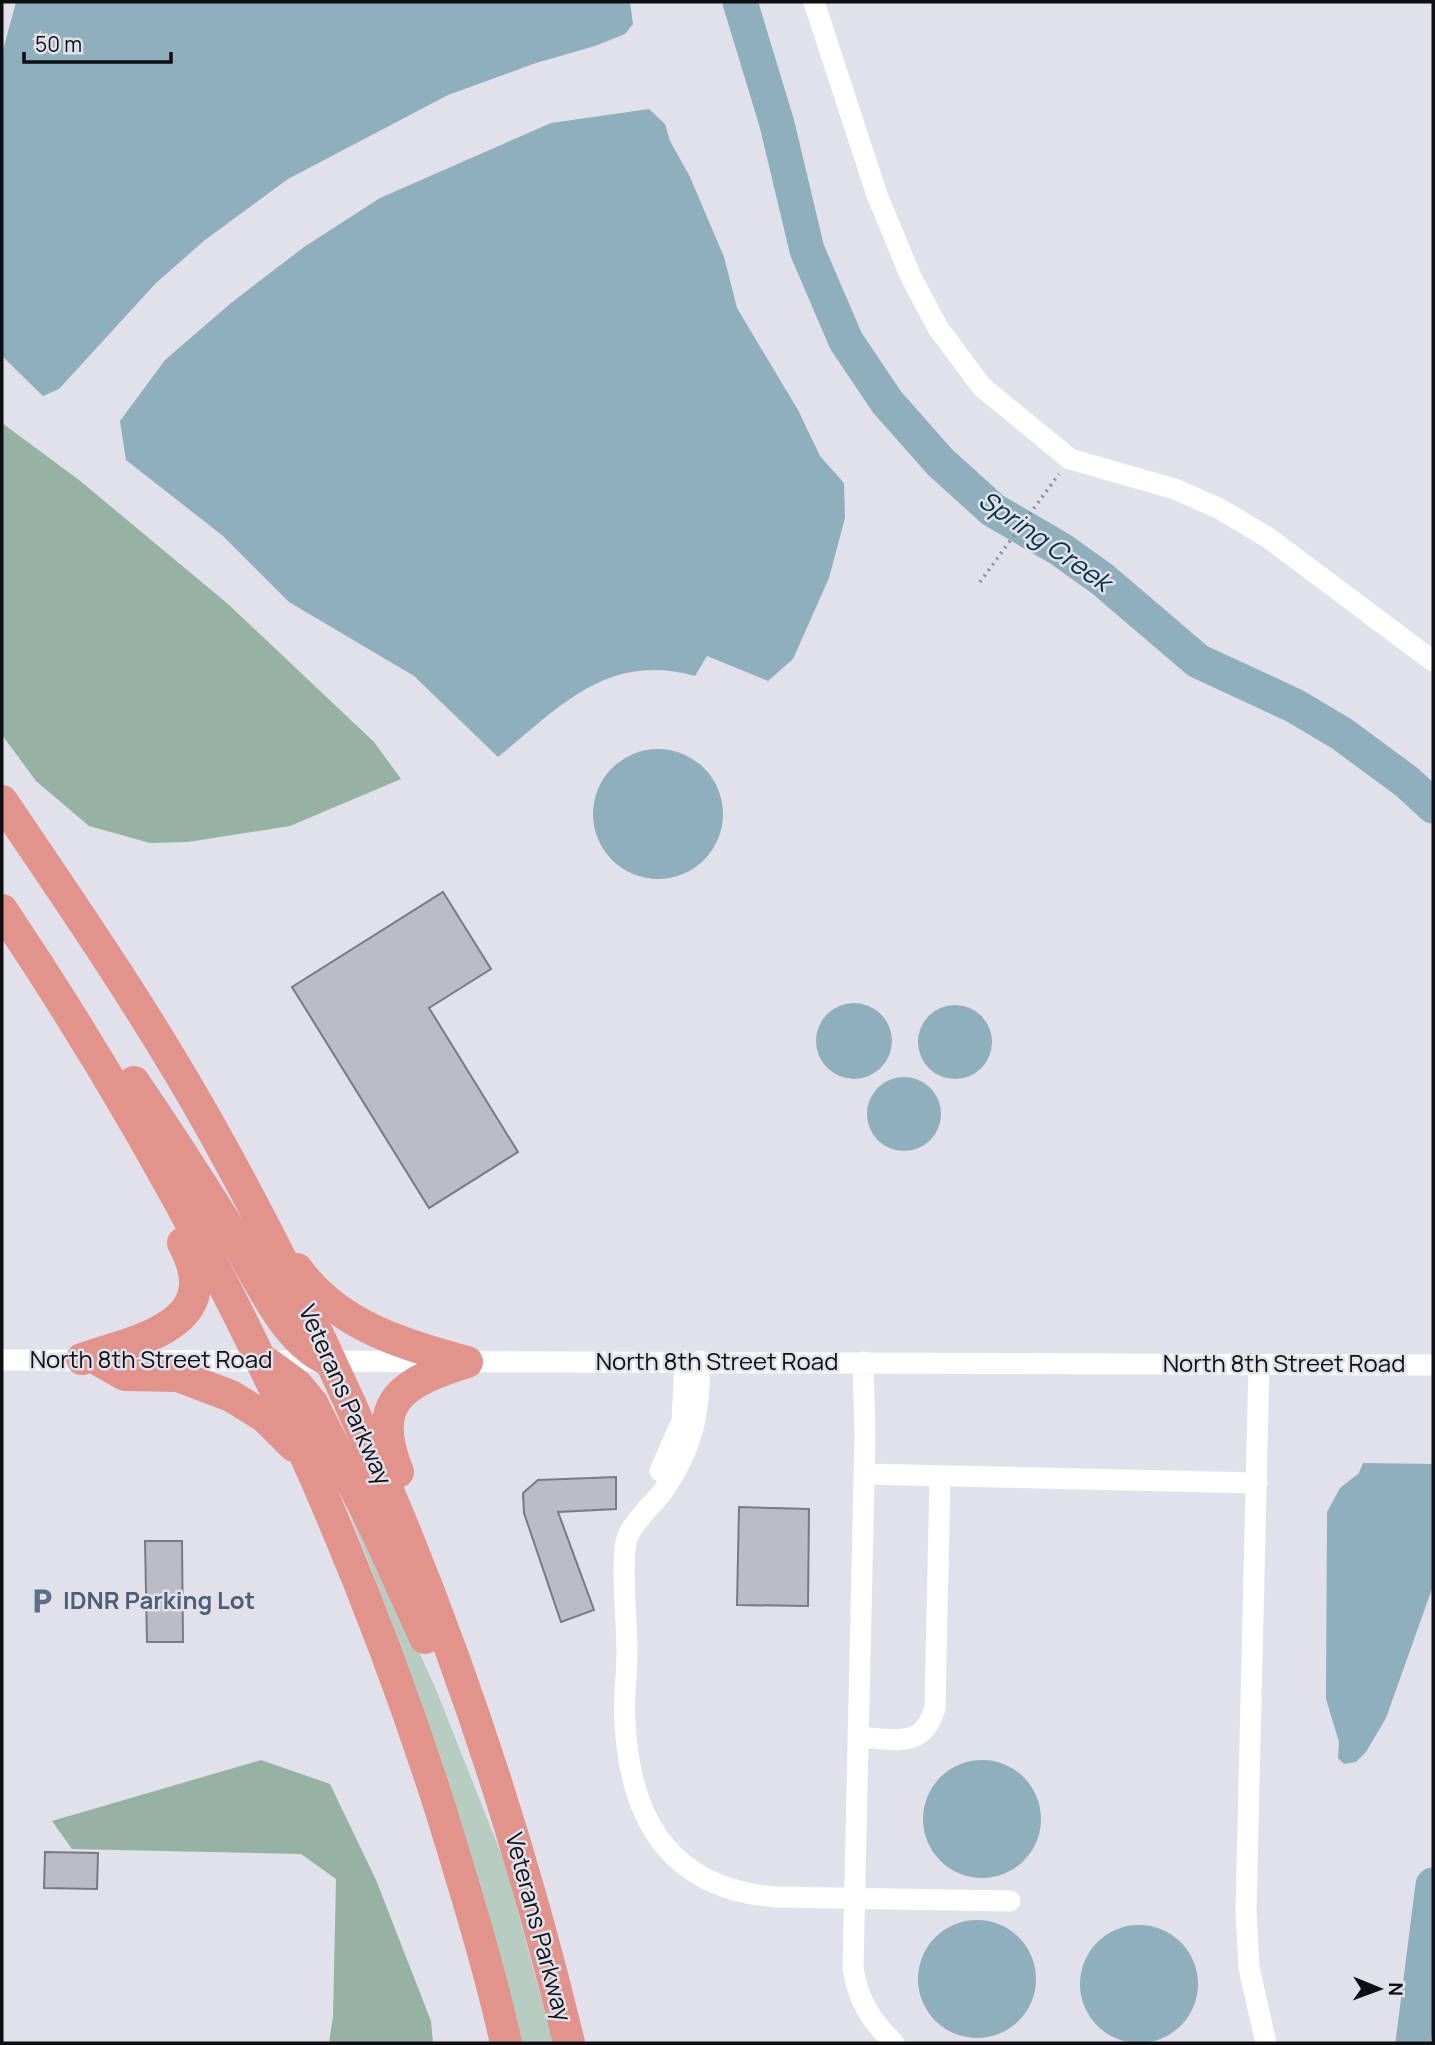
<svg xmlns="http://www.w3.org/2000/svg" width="1435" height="2045" viewBox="0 0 1435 2045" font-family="Manrope,sans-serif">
<rect width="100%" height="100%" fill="#e0e1eb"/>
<path fill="#b8cdc2" d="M358,1518l77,169 71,179 47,177h-31c-43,-179 -101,-352 -170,-523z"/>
<path fill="#95b2a2" d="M2,423l77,57 149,124 146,138 27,37 -111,47 -102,16 -38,1 -61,-17 -53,-45 -34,-46z
M261,1760l69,24 46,96 55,141 2,22h-104l4,-27 3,-137 -35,-25 -229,-5 -20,-28z"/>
<path fill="#90afbd" d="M16,2h614l3,22 -8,10 -30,12 -59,17 -88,32 -160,84 -83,61 -49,43 -97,106 -16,7 -41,-40v-302z
M649,109l16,15 5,17 20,36 34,80 13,51 61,102 22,46 24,27 1,35 -16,60 -36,81 -25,22 -61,-25 -12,20c-88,-24 -134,30 -197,81l-84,-81 -125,-74 -66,-66 -97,-76 -6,-39 45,-61 66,-57 73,-56 76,-49 171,-75z
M593 814a65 65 0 1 1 130 0a65 65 0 1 1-130 0Z
M816 1041a38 38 0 1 1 76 0a38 38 0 1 1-76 0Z
M918 1042a37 37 0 1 1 74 0a37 37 0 1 1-74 0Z
M867 1114a37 37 0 1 1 74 0a37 37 0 1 1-74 0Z
M1363,1463l70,1v122l-47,132 -20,34 -10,10 -12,2 -6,-6 1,-16 -13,-43 1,-187 13,-24 19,-15z
M923 1819a59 59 0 1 1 118 0a59 59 0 1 1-118 0Z
M918 1979a59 59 0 1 1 118 0a59 59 0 1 1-118 0Z
M1080 1984a59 59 0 1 1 118 0a59 59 0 1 1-118 0Z"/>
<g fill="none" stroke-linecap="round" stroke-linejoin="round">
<path stroke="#90afbd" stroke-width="35" d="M740,2l37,122 30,126 39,91 41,61 53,60 53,48 67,39 42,30 96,82 97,45 47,28 65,48 26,24
M1413,2043l20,-158"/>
</g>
<path fill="#bbbcc6" stroke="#797a83" stroke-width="2" d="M443,892l48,77 -62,39 89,144 -89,56 -137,-221z
M616,1477v32l-58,3 36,98 -33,12 -37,-109 -1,-20 15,-13z
M739,1507l70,2 -1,97 -71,-1z
M145,1541h37l1,101h-36z
M45,1852l53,1 -1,36 -53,-1z"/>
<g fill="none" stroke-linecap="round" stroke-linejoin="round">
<path stroke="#8c8d94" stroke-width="3.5" stroke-dasharray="2 5" stroke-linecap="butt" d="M980,582l79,-108"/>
<path stroke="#fff" stroke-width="21" d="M814,2l63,193 34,82 27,51 44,59 88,72 105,30 45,20 47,28 166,124
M2,1360l1431,5
M700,1361c-1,52 -6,86 -37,130 -10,14 -34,34 -37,51 -5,27 1,82 1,111 0,23 -4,47 -2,69 5,100 47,168 152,175l233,4
M863,1362l2,74 -12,531c4,32 18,54 41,76
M1259,1364l-13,547 3,57 17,75
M660,1471l22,-50 3,-60
M864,1474l393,9
M858,1737c35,2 65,13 77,-29l5,-232"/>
<path stroke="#e2938c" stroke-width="32" d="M2,801c74,109 148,217 212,332 159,286 279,592 355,910
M2,910c188,280 338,583 440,904 23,76 47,152 64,229
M134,1082c32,47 63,95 93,143 26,41 53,111 97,133
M297,1269c41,57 106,75 170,93
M82,1359c58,-20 145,-34 101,-116
M97,1359l28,16 53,1 53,20 34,21 29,29
M267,1363l30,22 15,18 67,133 46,102
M398,1472c-29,-72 6,-90 69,-110"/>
</g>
<defs>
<symbol id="parking-bare" viewBox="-9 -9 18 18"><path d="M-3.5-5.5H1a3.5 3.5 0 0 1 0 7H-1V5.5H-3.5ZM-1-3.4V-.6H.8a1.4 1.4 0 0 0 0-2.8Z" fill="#5c6f8a" stroke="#e0e1eb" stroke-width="2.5" paint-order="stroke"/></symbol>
</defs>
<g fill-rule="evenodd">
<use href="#parking-bare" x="23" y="1582" width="38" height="38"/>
</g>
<g text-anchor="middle" stroke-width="5" stroke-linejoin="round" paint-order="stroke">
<g font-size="24" fill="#0f0f13" stroke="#e0e1eb">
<text x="151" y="1368">North 8th Street Road</text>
<text x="717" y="1370">North 8th Street Road</text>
<text x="1284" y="1372">North 8th Street Road</text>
<text transform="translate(345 1395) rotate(66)" y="8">Veterans Parkway</text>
<text transform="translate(538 1927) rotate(75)" y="8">Veterans Parkway</text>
</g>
<g font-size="24" font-weight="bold" fill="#4e5e75" stroke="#e0e1eb" text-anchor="start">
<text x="63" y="1609">IDNR Parking Lot</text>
</g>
<g font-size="26" font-style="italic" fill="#033243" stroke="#e0e1eb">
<text transform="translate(1045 541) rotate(35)" y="9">Spring Creek</text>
</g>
</g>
<rect width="1435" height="2045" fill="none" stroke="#0f0f13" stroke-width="7"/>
<g transform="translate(1379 1989) rotate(91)" stroke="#e0e1eb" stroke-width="5" paint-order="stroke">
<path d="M0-5L12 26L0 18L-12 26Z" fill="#0f0f13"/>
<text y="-10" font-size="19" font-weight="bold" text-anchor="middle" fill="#0f0f13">N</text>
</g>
<path d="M24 52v10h147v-10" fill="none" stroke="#0f0f13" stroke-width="3.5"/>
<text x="35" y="52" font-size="21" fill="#0f0f13" stroke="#e0e1eb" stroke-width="5" paint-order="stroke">50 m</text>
</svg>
